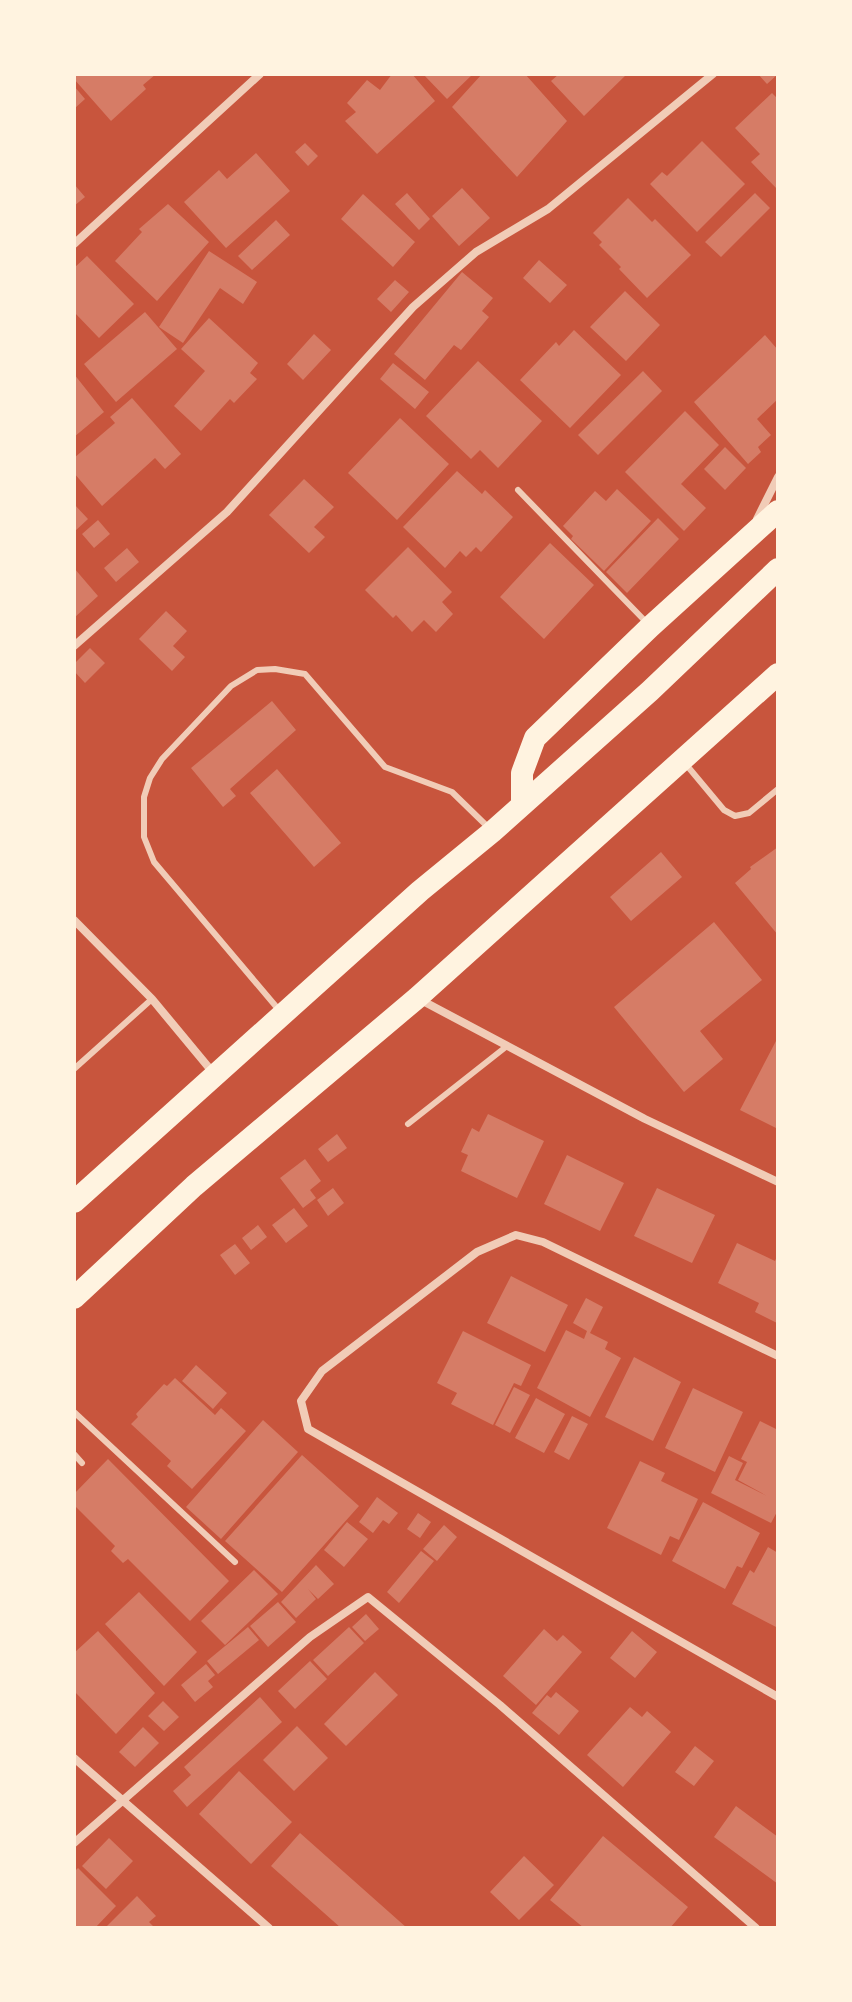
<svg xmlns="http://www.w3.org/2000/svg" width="852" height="2002" viewBox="0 0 852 2002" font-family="'Asap Condensed',sans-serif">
<rect width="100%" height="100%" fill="#c8553d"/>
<path fill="#d67c66" d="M74,74h82l-13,11 3,4 -35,32 -37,-42z
M392,74h20l23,27 -58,53 -32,-33 11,-9 -9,-9 20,-23 13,10z
M423,74h50l-26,25z
M482,74h43l42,47 -50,56 -65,-70z
M559,74h68l-43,42 -33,-35z
M758,74h20l-11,10z
M74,86l11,13 -11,10z
M772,93l6,6v91l-27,-28 9,-8 -25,-26z
M702,141l43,43 -48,48 -47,-48 12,-12 5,4z
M305,143l13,13 -10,10 -13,-14z
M256,153l34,38 -64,57 -42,-46 35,-32 8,9z
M74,184l11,13 -11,9z
M462,188l28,30 -31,28 -27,-30z
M407,193l23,26 -11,11 -24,-26z
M755,193l15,15 -49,49 -16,-15z
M363,194l52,48 -22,25 -52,-48z
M628,198l24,24 3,-3 36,36 -44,43 -28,-29 2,-2 -22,-22 3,-3 -9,-9z
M168,204l41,38 -52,59 -42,-40 27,-29 -3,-3z
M276,220l14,15 -38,35 -14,-14z
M209,251l48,31 -14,22 -23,-16 -37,55 -24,-16z
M87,256l47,48 -35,34 -25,-26v-44z
M539,260l28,25 -17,18 -27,-25z
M462,272l31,26 -11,13 7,6 -28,33 -7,-5 -29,35 -31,-26z
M395,280l14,12 -18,20 -14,-13z
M625,291l35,34 -34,36 -36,-34z
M145,312l32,37 -61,53 -32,-38z
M209,318l49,45 -8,10 7,6 -23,24 -4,-4 -29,32 -27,-25 31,-35 -24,-22z
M574,330l47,45 -51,53 -50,-48 36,-38 3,4z
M314,334l17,16 -28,30 -16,-16z
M765,335l13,15v49l-21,20 14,16 -13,12 3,5 -13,12 -54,-62z
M478,361l64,60 -44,47 -18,-18 -9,9 -45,-43z
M393,363l36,29 -14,17 -35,-30z
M643,371l19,20 -64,64 -20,-20z
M74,374l30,38 -30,25z
M132,398l49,56 -16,15 -10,-11 -53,48 -28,-33v-15l41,-35 -5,-6z
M685,411l34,34 -38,39 25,24 -22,23 -59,-59z
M400,418l49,46 -52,56 -49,-47z
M725,447l21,21 -21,22 -21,-21z
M457,471l25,23 3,-4 28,27 -32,35 -5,-5 -10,10 -6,-6 -15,17 -42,-41z
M304,479l30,28 -20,20 11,10 -16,16 -40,-38z
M617,489l34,32 -47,50 -33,-32 2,-3 -10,-10 32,-35 11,10z
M74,504l14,15 -14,13z
M658,518l21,21 -52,54 -21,-21z
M98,520l12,14 -16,14 -12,-14z
M550,543l44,42 -50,54 -44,-42z
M408,547l44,45 -10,10 11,12 -17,18 -12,-12 -12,12 -16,-17 -3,3 -28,-28z
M127,548l12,14 -23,20 -12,-14z
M74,568l24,28 -24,22z
M166,611l21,20 -14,15 12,11 -13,14 -33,-32z
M90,648l15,15 -20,20 -11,-12v-7z
M272,701l24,29 -66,59 6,7 -13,11 -32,-39z
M277,769l64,74 -27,24 -64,-74z
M778,847v88l-43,-52 16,-14 -1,-2z
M661,852l21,25 -51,44 -21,-24z
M714,922l48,58 -62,51 23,28 -39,33 -70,-85z
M776,1041l2,1v87l-38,-19z
M488,1114l56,27 -27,57 -56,-27 7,-16 -7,-3 11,-24 7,4z
M337,1134l10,14 -19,14 -10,-13z
M567,1155l57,28 -24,48 -56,-27z
M305,1159l16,22 -11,9 6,8 -13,10 -23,-30z
M333,1188l11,15 -16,13 -11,-16z
M657,1188l58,27 -23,48 -58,-27z
M294,1208l14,18 -22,17 -14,-18z
M258,1225l9,12 -16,13 -9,-12z
M737,1243l38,18 3,-7 -1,69 -22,-11 4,-9 -41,-20z
M235,1244l15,19 -15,12 -15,-20z
M511,1276l57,29 -23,47 -58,-29z
M586,1298l17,9 -13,26 18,9 -3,7 16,9 -31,59 -53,-29 29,-58 18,9 3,-8 -14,-8z
M463,1331l68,34 -10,21 -7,-3 -21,42 -42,-21 6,-11 -20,-10z
M634,1357l47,25 -28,59 -48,-24z
M196,1365l31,28 -14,16 -31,-28z
M175,1378l40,37 6,-7 25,23 -54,58 -25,-23 4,-5 -40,-37 7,-7 -2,-3 28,-30 3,2z
M514,1387l16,8 -20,38 -15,-8z
M693,1388l50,24 -28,60 -50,-24z
M536,1398l29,16 -21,39 -29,-15z
M572,1416l16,8 -19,36 -15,-8z
M263,1420l35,32 -77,87 -35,-32z
M760,1421l18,9v80l-7,13 -60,-30 18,-37 14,7 -8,17 32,16 -29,-16 9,-18 -6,-3z
M302,1455l57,51 -77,86 -57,-51z
M108,1459l121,122 -39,40 -62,-62 -5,4 -12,-12 4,-5 -41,-41v-11z
M640,1461l25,12 -4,8 37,18 -19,41 -9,-4 -9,19 -54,-27z
M377,1497l21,16 -9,11 -6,-4 -10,13 -14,-11z
M703,1502l57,31 -18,35 -5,-2 -12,23 -53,-28z
M418,1513l13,9 -11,16 -13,-9z
M347,1522l21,17 -24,28 -20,-17z
M444,1525l13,12 -20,24 -14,-12z
M768,1547l10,6v75l-46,-24 18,-34 4,3z
M421,1551l13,10 -35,42 -12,-11z
M316,1565l18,19 -16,15 -10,-10 8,10 -20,19 -15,-16z
M254,1570l24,24 -53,51 -24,-24z
M139,1592l58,60 -33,34 -59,-62z
M278,1602l18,20 -28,25 -18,-21z
M366,1614l13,15 -14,12 -13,-14z
M248,1627l11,13 -41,34 -11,-13z
M349,1627l15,16 -36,33 -15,-16z
M544,1629l13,12 6,-6 19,17 -46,53 -33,-29z
M98,1631l57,62 -39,41 -42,-43v-38z
M632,1631l25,21 -22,26 -25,-20z
M310,1661l17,18 -32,30 -17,-18z
M206,1664l9,11 -7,6 5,6 -18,15 -14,-17z
M375,1672l23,23 -52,51 -22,-22z
M556,1692l23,19 -20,24 -27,-22 15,-18 4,3z
M260,1697l22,25 -95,85 -14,-16 18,-16 -7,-8z
M163,1701l16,16 -15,14 -16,-15z
M630,1707l12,10 5,-6 24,21 -48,55 -36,-32z
M297,1726l31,32 -34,33 -31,-31z
M143,1727l16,16 -24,24 -16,-15z
M695,1746l19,15 -20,25 -19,-14z
M239,1771l53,51 -41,42 -52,-50z
M736,1806l42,31v47l-64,-47z
M300,1833l107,95h-66l-70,-62z
M603,1836l85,71 -18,21h-86l-34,-28z
M109,1838l24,23 -27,28 -24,-23z
M524,1856l30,29 -35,35 -29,-28z
M78,1868l38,38 -21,22h-21v-56z
M137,1896l19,20 -7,6 6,6h-50z"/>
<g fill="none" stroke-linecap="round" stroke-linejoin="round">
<path stroke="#f1ccb7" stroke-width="6" d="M518,490l130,134
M684,762l40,48 11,6 14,-3 29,-24
M279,1010l-125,-148 -10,-25v-40l6,-19 12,-19 69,-73 26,-16 18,-1 30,5 80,93 67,25 38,37
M74,1069l78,-70
M408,1124l99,-78
M74,1412l161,150
M74,1454l8,9"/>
<path stroke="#f1ccb7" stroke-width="8" d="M74,244l186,-170
M757,519l21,-42
M74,646l153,-134 186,-205 63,-55 72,-43 165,-135
M74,920l78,79 63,76
M419,999l226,120 133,63
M778,1356l-235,-114 -27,-7 -39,17 -155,119 -21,30 7,28 470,268
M74,1758l195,170
M74,1843l236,-206 58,-40 132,108 256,223"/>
<path stroke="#fff3e0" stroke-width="22" d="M522,803v-30l13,-35 115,-111 128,-116
M74,1202l346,-311 72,-59 158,-141 128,-122
M74,1298l120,-112 223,-188 361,-324"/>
</g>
<rect width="852" height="2002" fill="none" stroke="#fff3e0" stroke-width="152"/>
</svg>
